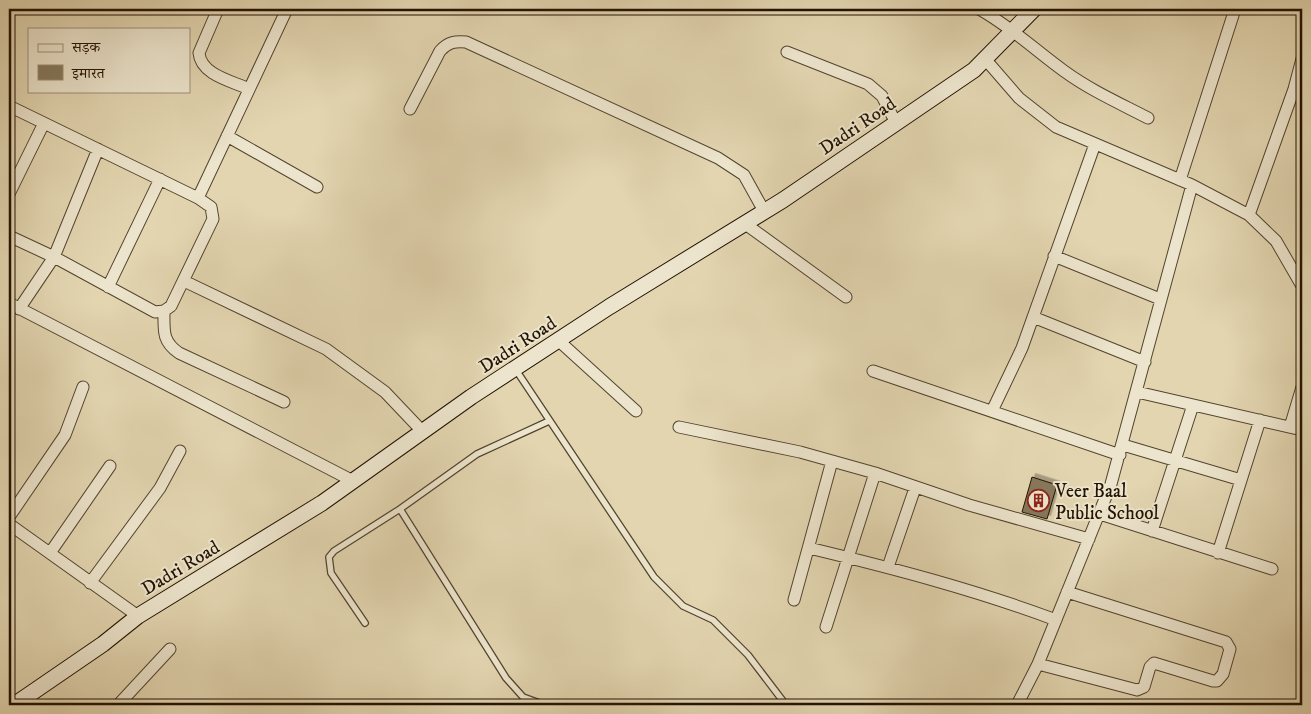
<svg xmlns="http://www.w3.org/2000/svg" width="1311" height="714" viewBox="0 0 1311 714" font-family="'IM FELL DW Pica','Noto Serif Devanagari',serif">
<defs>
<filter id="shadow"><feDropShadow dx="3.5" dy="-3.5" stdDeviation="0" flood-color="#0004"/></filter>
</defs>
<rect width="100%" height="100%" fill="#e2d5b0"/>
<filter id="stains"><feTurbulence type="fractalNoise" baseFrequency=".004" numOctaves="4"/><feColorMatrix values="0 0 0 0 .2 0 0 0 0 .09 0 0 0 0 .02 0 0 0 .5 -.17"/></filter>
<radialGradient id="worn" r=".72"><stop offset=".6" stop-color="#630" stop-opacity="0"/><stop offset="1" stop-color="#630" stop-opacity=".3"/></radialGradient>
<path fill="#86785c" stroke="#221302" filter="url(#shadow)" d="M1032,477l25,8 -10,34 -25,-7z"/>
<g fill="none" stroke-linecap="round" stroke-linejoin="round">
<defs>
<path id="lane" d="M516,370l138,207 29,29 30,14 35,35 38,50
M400,509l106,169 17,19 22,8
M365,623l-34,-50 -2,-16 5,-6 66,-42 77,-55 72,-33"/>
<path id="street" d="M218,9l-19,44c2,22 33,28 50,36
M979,9c31,17 56,41 85,62 26,19 55,32 84,47
M787,52l81,32 14,12 14,27
M986,60l33,38 37,29 136,58 57,30 27,26 26,45
M9,106l189,92 13,9 2,12 -42,87 -7,5 -9,1 -101,-55 -45,-21
M410,109l30,-58c8,-9 15,-10 26,-9l252,116 26,17 20,36
M227,136l90,51
M1180,180l55,-171
M9,194l35,-71
M198,198l89,-189
M1249,215l45,-126 8,-30
M744,223l102,74
M1054,256l106,43
M184,281l142,68 59,43 38,40
M108,287l52,-108
M9,303l344,178
M19,309l35,-52 44,-108
M164,311c0,20 -2,30 15,42l105,49
M1033,317l112,45
M559,341l77,70
M873,371l247,84
M1137,392l165,38
M992,411l30,-63 73,-204
M679,427l121,25 75,21 94,32 120,34
M1290,427l12,-40
M1123,445l118,35
M1100,514l172,55
M9,517l56,-82 18,-48
M9,524l129,92
M1152,531l41,-126
M809,548c83,20 167,42 247,72
M50,553l60,-87
M1218,553l42,-133
M888,567l27,-79
M90,583l70,-95 20,-37
M794,600l38,-139
M826,627l49,-154
M1038,664l99,26 7,-3 6,-20 4,-4 59,18h4l6,-7 7,-25 -4,-7 -159,-50
M118,705l52,-56
M1017,705l21,-41 73,-180 81,-299"/>
<path id="secondary" d="M14,705l89,-61 35,-28 184,-113 149,-106 138,-90 174,-107 191,-130 60,-61"/>
</defs>
<use href="#lane" stroke="#52442e" stroke-width="8"/>
<use href="#street" stroke="#52442e" stroke-width="13"/>
<use href="#secondary" stroke="#221302" stroke-width="17"/>
<use href="#lane" stroke="#ece4cc" stroke-width="5.5"/>
<use href="#street" stroke="#ece4cc" stroke-width="11"/>
<use href="#secondary" stroke="#ece4cc" stroke-width="15"/>
</g>
<defs>
<symbol id="building-ring" viewBox="-11 -11 22 22"><circle r="9.5" fill="#ece4cc" stroke="#8f2418" stroke-width="1.5"/><path d="M-4-6H4V6H1V3H-1V6H-4ZM-2.5-4.3h1.7v1.8h-1.7ZM.8-4.3h1.7v1.8H.8ZM-2.5-1h1.7V.8h-1.7ZM.8-1h1.7V.8H.8Z" fill="#8f2418"/></symbol>
</defs>
<g fill-rule="evenodd">
<use href="#building-ring" x="1026" y="488" width="25" height="25"/>
</g>
<g text-anchor="middle" stroke-width="4" stroke-linejoin="round" paint-order="stroke">
<g font-size="19" fill="#221302" stroke="#ece4cc">
<text transform="translate(857 125) rotate(-34)" y="7">Dadri Road</text>
<text transform="translate(517 344) rotate(-33)" y="7">Dadri Road</text>
<text transform="translate(180 567) rotate(-31)" y="7">Dadri Road</text>
</g>
<g font-size="19" fill="#221302" stroke="#ece4cc" text-anchor="start">
<text x="1055" y="497">Veer Baal<tspan x="1055" dy="22">Public School</tspan></text>
</g>
</g>
<rect width="1311" height="714" fill="none" stroke="#e2d5b0" stroke-width="30"/>
<rect x="10" y="10" width="1291" height="694" fill="none" stroke="#221302" stroke-width="2.5"/>
<rect x="15" y="15" width="1281" height="684" fill="none" stroke="#221302"/>
<rect x="28" y="28" width="162" height="65" fill="#ece4cc" stroke="#9b907b"/>
<rect x="38" y="44" width="25" height="8" fill="#ece4cc" stroke="#9b907b"/>
<text x="72" y="52" font-size="15" fill="#221302">सड़क</text>
<rect x="38" y="65" width="25" height="15" fill="#86785c" stroke="#9b907b"/>
<text x="72" y="78" font-size="15" fill="#221302">इमारत</text>
<rect width="100%" height="100%" filter="url(#stains)"/>
<rect width="100%" height="100%" fill="url(#worn)"/>
</svg>
